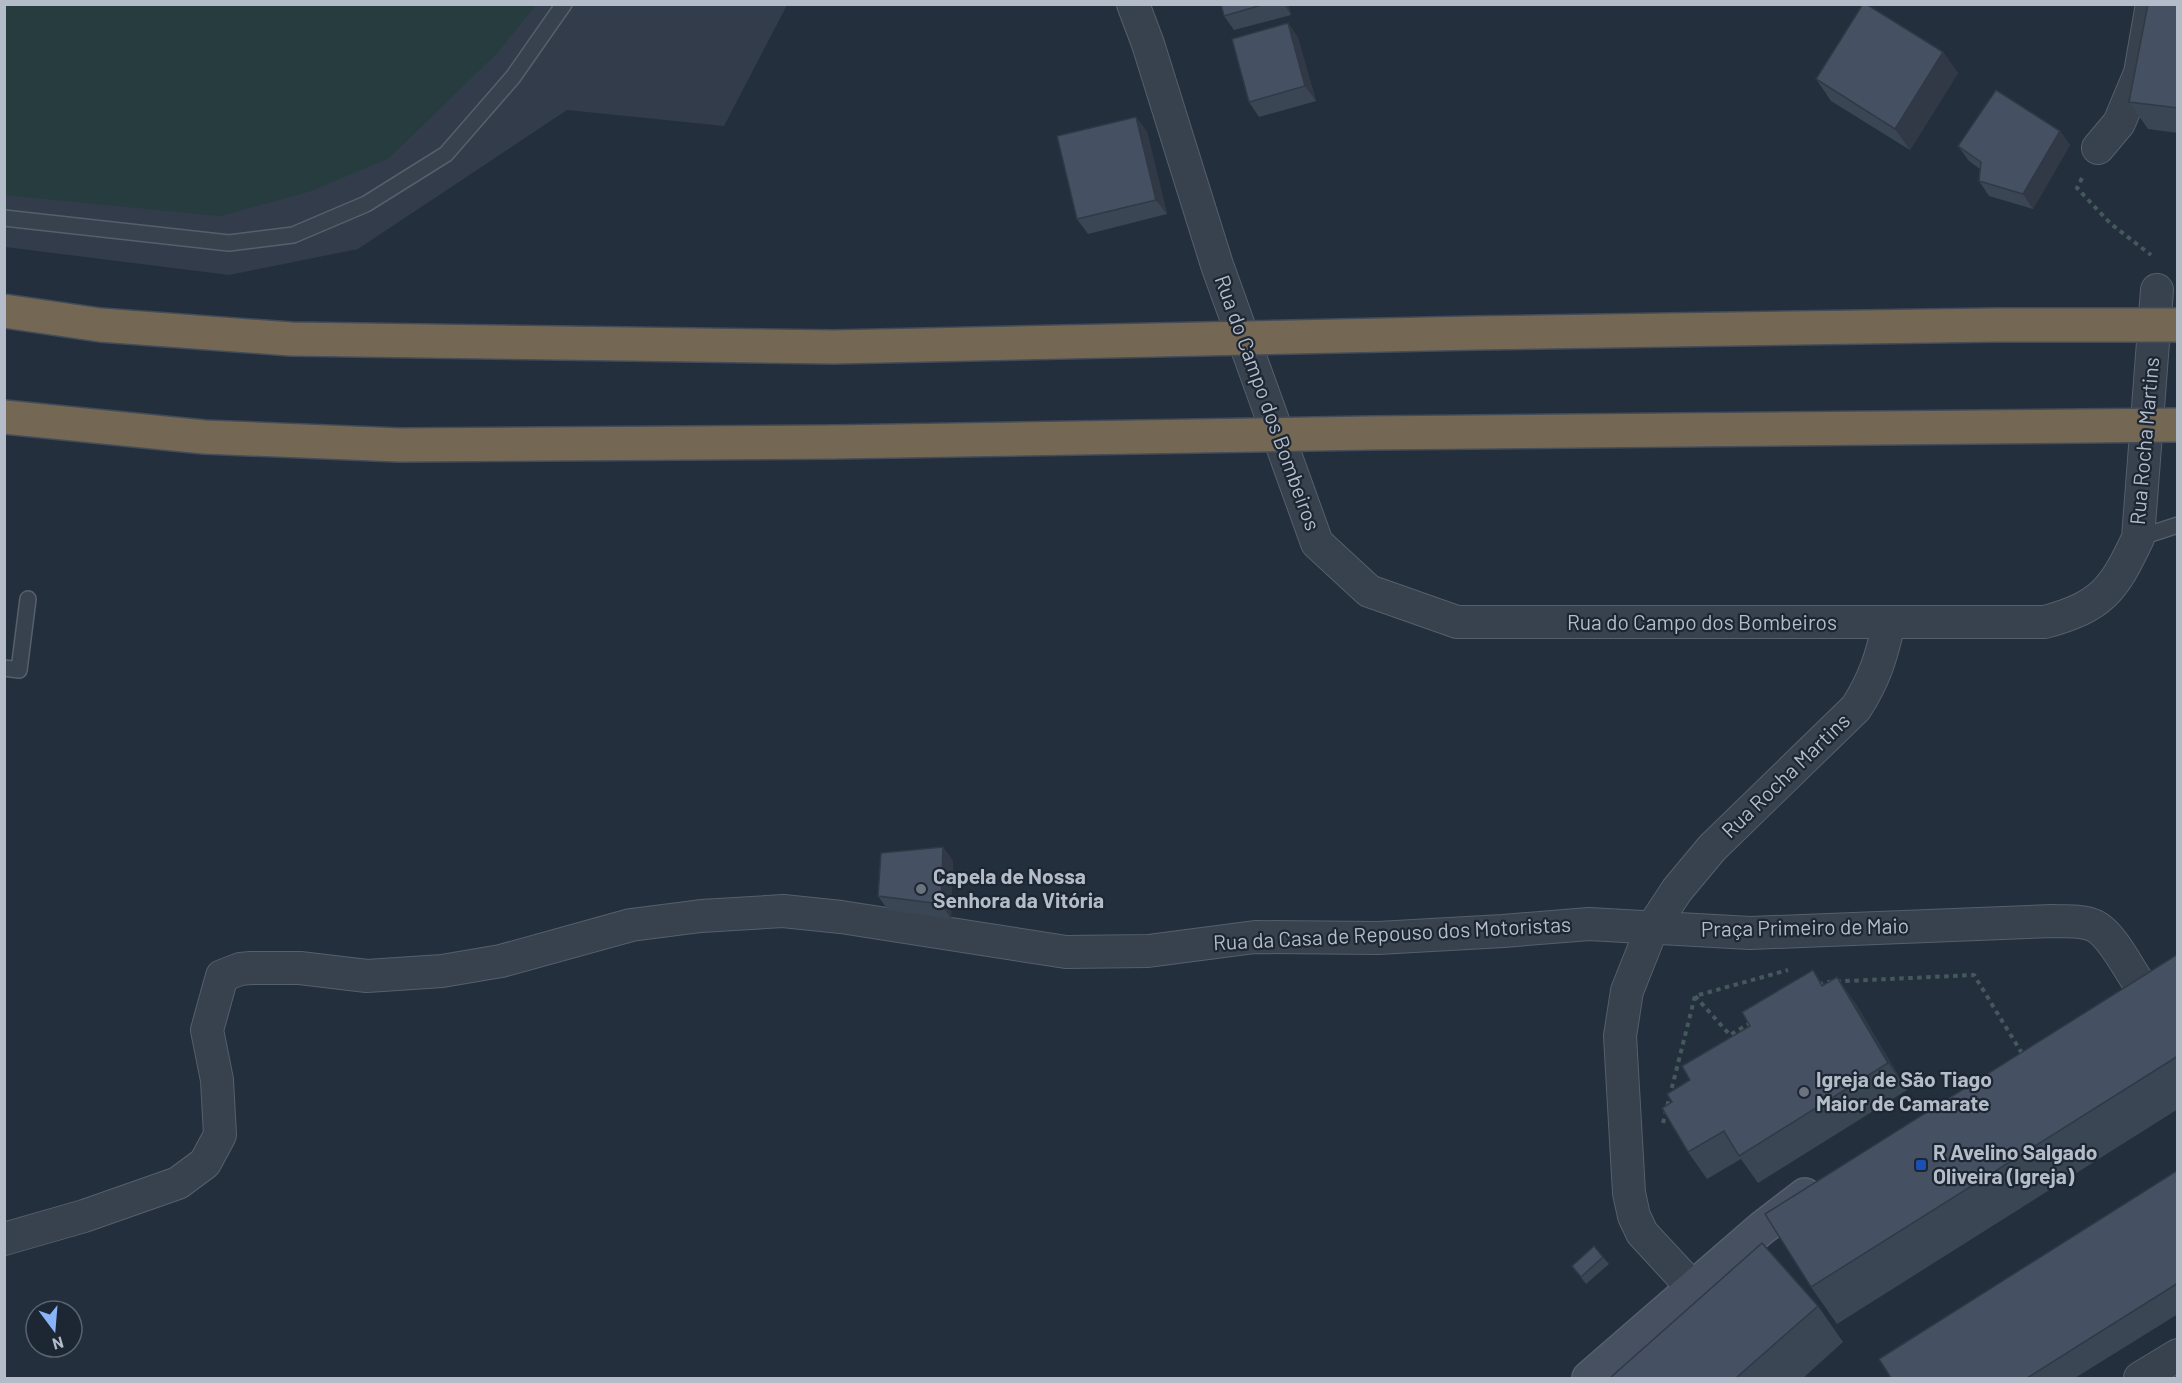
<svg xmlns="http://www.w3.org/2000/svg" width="2182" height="1383" viewBox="0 0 2182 1383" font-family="Barlow,sans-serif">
<rect width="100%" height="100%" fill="#242f3e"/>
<path fill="#323c4b" d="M5,5h782l-63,121 -157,-16 -209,139 -129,26 -224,-28z"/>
<path fill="#263c3f" d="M4,5l1,-1 531,1 -39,48 -108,105 -78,33 -91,25 -215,-21z"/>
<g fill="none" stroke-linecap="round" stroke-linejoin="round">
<defs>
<path id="lane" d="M4,218l225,25 64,-8 73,-31 80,-50 67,-77 51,-73
M2138,538l40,-13
M4,668l15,2 9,-71"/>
<path id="street" d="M1133,4l15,40 69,221 100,278 52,48 88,31h588c57,-16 68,-31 93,-84l19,-248
M2098,148l21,-25 21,-50 12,-69
M4,1239l80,-23 94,-33 27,-20 15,-28 -3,-55 -10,-50 15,-54 18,-7 11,-1h49l67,8 75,-5 59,-10 130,-36 70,-9 82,-5 58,6 225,35 82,-1 107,-14 123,1 125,-7 86,-7 161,9 303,-12c13,1 30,-1 42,5 17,9 32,40 43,56
M1692,1287l-50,-54 -8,-17 -5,-23 -9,-157 7,-45 25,-63 25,-38 35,-42 144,-140c19,-30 25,-50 33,-85
M2140,1378l38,-23"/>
<path id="secondary" d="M1589,1378l173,-150 43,-33"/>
<path id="highway" d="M4,417l200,20 195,8 435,-3"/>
</defs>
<use href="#lane" stroke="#565f6c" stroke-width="18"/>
<use href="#street" stroke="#565f6c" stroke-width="34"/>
<use href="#secondary" stroke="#565f6c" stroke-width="36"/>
<use href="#highway" stroke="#434c59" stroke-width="36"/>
<path stroke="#44595c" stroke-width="4" stroke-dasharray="4.5 4.5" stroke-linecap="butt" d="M2082,178l-5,10 34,36 40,31
M1819,985l6,-3 149,-7 49,80
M1695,996l35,39 22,-13
M1663,1123l32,-127 93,-26"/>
<use href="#lane" stroke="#38414e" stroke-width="15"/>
<use href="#street" stroke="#38414e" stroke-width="32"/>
<use href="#secondary" stroke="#465061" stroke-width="33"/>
<use href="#highway" stroke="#746855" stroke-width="33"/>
<defs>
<path id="highway-bridge" d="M4,311l96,14 191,14 543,8 641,-14 521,-8h182
M834,442l536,-9 808,-8"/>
</defs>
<use href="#highway-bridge" stroke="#434c59" stroke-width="36" stroke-linecap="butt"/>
<use href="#highway-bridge" stroke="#746855" stroke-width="33"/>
</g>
<path fill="#3b4654" d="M1221,4h67l3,11 -57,15 -10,-14z
M2178,4v129l-30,-4 -19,-27z
M1288,23l10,15 18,63 -57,16 -10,-15z
M1943,52l15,21 -48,77 -79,-49 -15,-22z
M1136,117l11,15 20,82 -79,20 -11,-15z
M2060,131l10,14 -37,64 -44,-13 -10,-15 1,-12 -11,-8 -11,-15z
M943,847l10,14 -2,58 -63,-9 -10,-14z
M2178,954v155l-341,215 -26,-37z
M1813,970l10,15 33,19 51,86 -149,93 -17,-24 -34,20 -19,-27 -16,-50 18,-22z
M2178,1170v144l-103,64h-184z
M1603,1257l6,7 -23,20 -14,-18z
M1818,1306l25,36 -40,36h-193z"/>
<path fill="#303945" d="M1284,4h4l3,11z
M1288,23l10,15 18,63 -11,-15z
M1943,52l15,21 -48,77 -15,-21z
M1136,117l11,15 20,82 -11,-14z
M2060,131l10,14 -37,64 -10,-15z
M943,847l10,14 -2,58 -10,-15z
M1837,977l19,27 51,86 -19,-27z"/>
<path fill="#455162" stroke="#303945" stroke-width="1.5" d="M1221,4h44l-41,12z
M1863,4h3l77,48 -48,77 -79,-50z
M2148,4h30v104l-49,-6z
M1288,23l17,63 -56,16 -17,-63z
M1996,90l64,41 -37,63 -44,-13 2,-19 -23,-16z
M1136,117l20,83 -79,19 -20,-83z
M943,847l-2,57 -63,-8 3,-43z
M2178,954v102l-367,231 -46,-73z
M1813,970l9,16 15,-9 51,86 -149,93 -15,-25 -36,21 -26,-44 10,-6 -5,-8 23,-14 -8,-14 68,-40 -8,-14z
M2178,1170v113l-151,95h-136l-12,-19z
M1762,1243l56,63 -82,72h-126z
M1594,1246l9,11 -22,20 -9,-11z"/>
<g fill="#6b7280" stroke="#1d2633" stroke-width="2">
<circle cx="921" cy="889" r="6"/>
<circle cx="1804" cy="1092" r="6"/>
</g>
<rect fill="#1a4fb4" stroke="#1d2633" stroke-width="2" x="1915" y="1159" width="12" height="12" rx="3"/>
<g text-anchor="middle" stroke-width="4.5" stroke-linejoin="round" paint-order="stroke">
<g font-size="21" fill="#b4bcc9" stroke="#1d2633">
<text transform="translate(1267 403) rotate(70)" y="7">Rua do Campo dos Bombeiros</text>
<text transform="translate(2145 441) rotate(-85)" y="7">Rua Rocha Martins</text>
<text x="1702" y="630">Rua do Campo dos Bombeiros</text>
<text transform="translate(1786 776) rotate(-44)" y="7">Rua Rocha Martins</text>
<text transform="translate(1805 928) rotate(-1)" y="7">Praça Primeiro de Maio</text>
<text transform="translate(1392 934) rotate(-3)" y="7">Rua da Casa de Repouso dos Motoristas</text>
</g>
<g font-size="21" font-weight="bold" fill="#b4bcc9" stroke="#1d2633" text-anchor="start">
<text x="933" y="884">Capela de Nossa<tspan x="933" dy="24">Senhora da Vitória</tspan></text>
<text x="1816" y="1087">Igreja de São Tiago<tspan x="1816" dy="24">Maior de Camarate</tspan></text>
<text x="1933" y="1160">R Avelino Salgado<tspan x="1933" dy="24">Oliveira (Igreja)</tspan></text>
</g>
</g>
<rect width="2182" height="1383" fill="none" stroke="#b4bcc9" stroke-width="12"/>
<g transform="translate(54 1329) rotate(164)"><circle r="28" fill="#1d2633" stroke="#59626f" stroke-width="1.5"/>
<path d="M0-4.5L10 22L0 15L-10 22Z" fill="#8ab4f8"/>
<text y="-9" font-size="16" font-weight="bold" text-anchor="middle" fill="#b4bcc9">N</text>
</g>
</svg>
